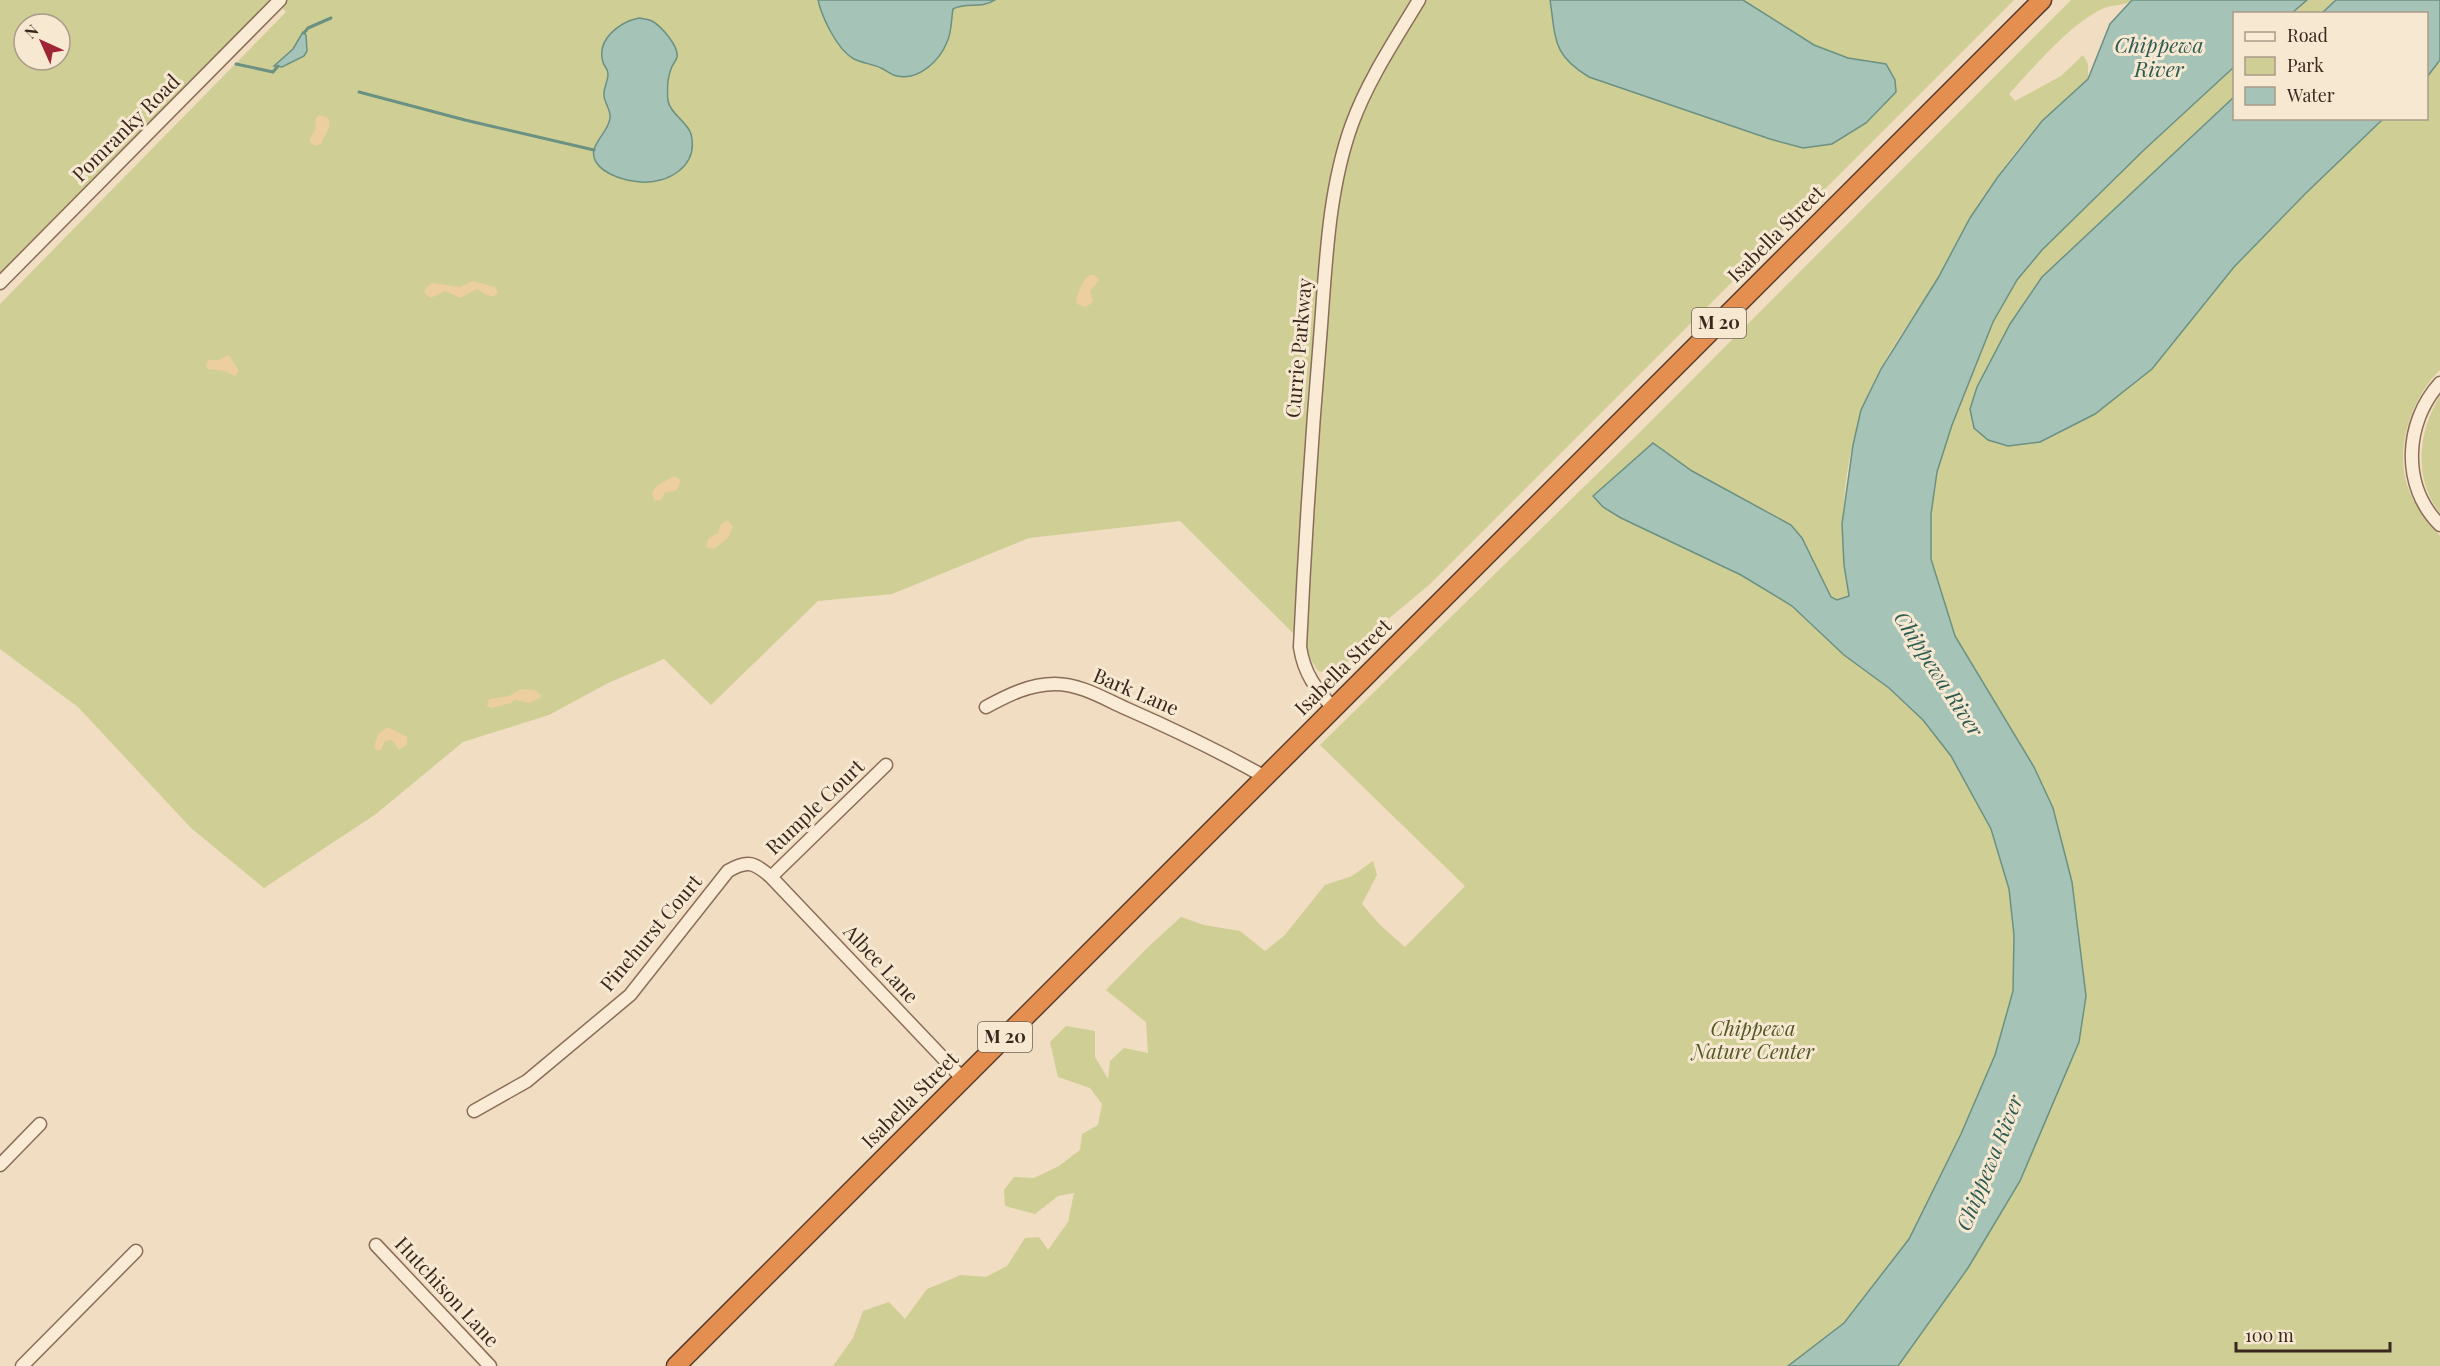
<svg xmlns="http://www.w3.org/2000/svg" width="2440" height="1366" viewBox="0 0 2440 1366" font-family="'Playfair Display',serif">
<rect width="100%" height="100%" fill="#f0ddc2"/>
<path fill="#cfce95" fill-rule="evenodd" d="M0,0h270l-270,273zM24,24h36v36h-36z
M275,0h1739l-585,585 -48,40 -41,45 -9,4 -13,-3 -24,-37 -114,-113 -151,17 -137,56 -74,7 -107,104 -47,-46 -56,24 -59,32 -86,27 -87,72 -112,74 -73,-60 -113,-121 -78,-58v-345l286,-292z
M2071,0h61c-9,7 -21,4 -30,9 -33,16 -68,58 -93,85l6,7 46,-25 22,-21 5,9v15c-16,15 -33,28 -47,44 -26,28 -51,61 -71,95 -12,19 -20,40 -32,60 -18,31 -42,60 -58,92 -36,69 -44,151 -31,226l-12,4 -6,-3 -29,-59 -23,-20 -87,-47 -39,-28 -50,64 18,11 120,57 51,31 52,49 45,33 34,32 28,36 27,49 66,-16 -10,-22 -79,-131 -24,-77v-45l6,-42 15,-47 41,-103 24,-42 25,-30 103,-101 89,-82v30l-192,180 110,92 82,-102 71,-73 78,-75 43,-1 1,-41 13,-17v310c-28,27 -45,77 -33,115 6,19 21,35 33,51v830h-1607l20,-28 10,-27 26,-9 16,17 22,-30 34,-14 25,2 21,-11 18,-28 14,-1 9,13 20,-28 6,-29 -16,3 -23,18 -30,-8 -1,-16 10,-13 20,1 25,-12 21,-16 2,-16 16,-9 4,-21 -12,-16 -32,-11 -8,-35 16,-16 29,5v26l13,22 2,-18 14,-13 24,5 -2,-31 -40,-32 40,-41 35,-32 23,8 36,6 25,20 19,-15 41,-51 27,-9 21,-15 4,14 -15,29 18,21 25,22 60,-61 -145,-141 318,-311z
M2307,0h29l-14,13 -30,1z
M2440,396v117c-27,-34 -22,-82 0,-117z"/>
<path fill="#edce9e" d="M319,115l9,3c5,11 -3,15 -7,26l-6,2 -5,-4v-4l5,-8 1,-12z
M1090,275h5l4,5 -9,11 3,9 -2,4 -6,3 -8,-3 -1,-6c4,-8 6,-19 14,-23z
M473,281l22,6 3,5c-6,9 -14,1 -21,-3l-17,9 -15,-7 -14,7 -7,-5 1,-4 7,-6 28,4z
M229,355l10,16 -4,5 -10,-5 -17,-2 -2,-3 2,-6h10z
M674,476l7,4 -4,10 -12,3 -4,7h-7l-2,-7 4,-7z
M727,520l6,6 -5,12 -14,11 -8,-2 2,-8 10,-6 3,-9z
M522,689l13,1 6,5 -1,3 -10,5 -15,-3 -4,3 -20,5 -4,-2 2,-7 20,-3z
M388,727l19,10v8l-8,5 -7,-10 -7,1 -4,9h-5l-2,-3 4,-13z"/>
<path fill="#a5c3b6" stroke="#6b9183" stroke-width="1.5" d="M818,0h177c-15,10 -28,1 -42,9 -2,11 -1,23 -6,33 -7,18 -28,39 -50,34 -6,-1 -11,-6 -16,-8 -9,-4 -19,-5 -27,-9 -17,-9 -32,-42 -36,-59z
M1550,0h193l71,45 34,13 38,6 9,16 1,12 -30,31 -34,21 -29,4 -33,-9 -181,-62c-37,-22 -33,-38 -39,-77z
M2132,0h175l-15,13 -58,1v53l-89,82 -103,101 -25,30 -24,42 -41,103 -15,47 -6,42v45l24,77 79,131 19,41 19,74 14,114 -7,46 -59,139 -52,87 -70,98h-110l56,-43 65,-84 52,-105 34,-79 18,-64 1,-56 -5,-46 -18,-60 -40,-73 -28,-36 -34,-32 -45,-33 -52,-49 -51,-31 -120,-57 -18,-11 -10,-11 60,-53 39,28 99,54 11,13 29,59 6,3 12,-4 -5,-31 -2,-41 11,-79 8,-35 20,-41 57,-91 32,-60 27,-40 45,-57 46,-42 22,-55z
M2336,0h104v60l-13,17 -1,-63 -104,-1z
M639,18c4,1 9,1 13,3 9,5 27,25 25,36 -1,4 -5,8 -6,12 -4,10 -4,21 -3,32 3,14 19,20 23,33 8,32 -23,50 -50,48 -15,-1 -37,-7 -45,-20 -10,-16 13,-29 14,-44 1,-8 -5,-14 -6,-22 -1,-8 4,-14 4,-22 0,-6 -4,-7 -5,-12 -7,-23 17,-40 36,-44z
M303,32l3,3 1,16 -3,5 -22,11 -8,-1 19,-17z
M2234,97v21l149,1 -78,75 -71,73 -82,102 -57,45 -55,28 -32,4 -20,-6 -14,-12 -4,-19 7,-22 33,-63 32,-47z"/>
<g fill="none" stroke-linecap="round" stroke-linejoin="round">
<path stroke="#6b9183" stroke-width="3" d="M304,33l4,-5 23,-10
M236,64l37,8 5,-6
M359,92l106,28 129,30"/>
<defs>
<path id="minor" d="M0,283l280,-283
M2440,383c-36,40 -39,103 0,142
M986,707c22,-12 44,-23 69,-23 25,0 48,14 70,24 48,21 94,43 140,69
M1334,709c-18,-20 -30,-35 -34,-62 5,-107 12,-214 21,-321 5,-67 8,-139 31,-202 16,-44 43,-84 67,-124
M771,877l115,-112
M474,1111l53,-30 103,-86 98,-124c20,-12 27,-8 43,6l192,202
M0,1165l40,-41
M376,1245l114,121
M22,1366l114,-115"/>
<path id="highway" d="M676,1366l1366,-1366"/>
</defs>
<use href="#minor" stroke="#8b6d58" stroke-width="15"/>
<use href="#highway" stroke="#593c2d" stroke-width="21"/>
<use href="#minor" stroke="#faebd6" stroke-width="12"/>
<use href="#highway" stroke="#e48f4f" stroke-width="18"/>
</g>
<g text-anchor="middle" stroke-width="6" stroke-linejoin="round" paint-order="stroke">
<g fill="#f7e8d2" stroke="#736153" stroke-width="1.5">
<rect x="1692" y="308" width="54" height="30" rx="4.5"/>
<rect x="978" y="1022" width="54" height="30" rx="4.5"/>
</g>
<g font-size="18" font-weight="bold" fill="#3a271d">
<text x="1719" y="329">M 20</text>
<text x="1005" y="1043">M 20</text>
</g>
<g font-size="20" fill="#3a271d" stroke="#f7e8d2">
<text transform="translate(126 128) rotate(-45)" y="7">Pomranky Road</text>
<text transform="translate(1776 234) rotate(-45)" y="7">Isabella Street</text>
<text transform="translate(1299 348) rotate(-85)" y="7">Currie Parkway</text>
<text transform="translate(1343 667) rotate(-45)" y="7">Isabella Street</text>
<text transform="translate(1136 692) rotate(23)" y="7">Bark Lane</text>
<text transform="translate(815 807) rotate(-44)" y="7">Rumple Court</text>
<text transform="translate(651 933) rotate(-50)" y="7">Pinehurst Court</text>
<text transform="translate(881 964) rotate(47)" y="7">Albee Lane</text>
<text transform="translate(910 1100) rotate(-45)" y="7">Isabella Street</text>
<text transform="translate(447 1292) rotate(47)" y="7">Hutchison Lane</text>
</g>
<g font-size="20" font-style="italic" fill="#515823" stroke="#f7e8d2">
<text x="1753" y="1036">Chippewa<tspan x="1753" dy="23">Nature Center</tspan></text>
</g>
<g font-size="21" font-style="italic" fill="#2c5b52" stroke="#f7e8d2">
<text x="2159" y="53">Chippewa<tspan x="2159" dy="24">River</tspan></text>
<text transform="translate(1938 674) rotate(57)" y="7">Chippewa River</text>
<text transform="translate(1990 1163) rotate(-68)" y="7">Chippewa River</text>
</g>
</g>
<rect x="2233" y="12" width="195" height="108" fill="#f7e8d2" stroke="#ab9b8a" stroke-width="1.5"/>
<rect x="2245" y="32" width="30" height="9" fill="#faebd6" stroke="#ab9b8a" stroke-width="1.5"/>
<text x="2287" y="42" font-size="18" fill="#3a271d">Road</text>
<rect x="2245" y="57" width="30" height="18" fill="#cfce95" stroke="#ab9b8a" stroke-width="1.5"/>
<text x="2287" y="72" font-size="18" fill="#3a271d">Park</text>
<rect x="2245" y="87" width="30" height="18" fill="#a5c3b6" stroke="#ab9b8a" stroke-width="1.5"/>
<text x="2287" y="102" font-size="18" fill="#3a271d">Water</text>
<g transform="translate(42 42) rotate(315)"><circle r="28" fill="#f7e8d2" stroke="#ab9b8a" stroke-width="1.5"/>
<path d="M0-4.5L10 22L0 15L-10 22Z" fill="#9d2536"/>
<text y="-9" font-size="16" font-weight="bold" text-anchor="middle" fill="#3a271d">N</text>
</g>
<path d="M2236 1342v9h154v-9" fill="none" stroke="#3a271d" stroke-width="3"/>
<text x="2245" y="1342" font-size="18" fill="#3a271d" stroke="#f7e8d2" stroke-width="4.5" paint-order="stroke">100 m</text>
</svg>
